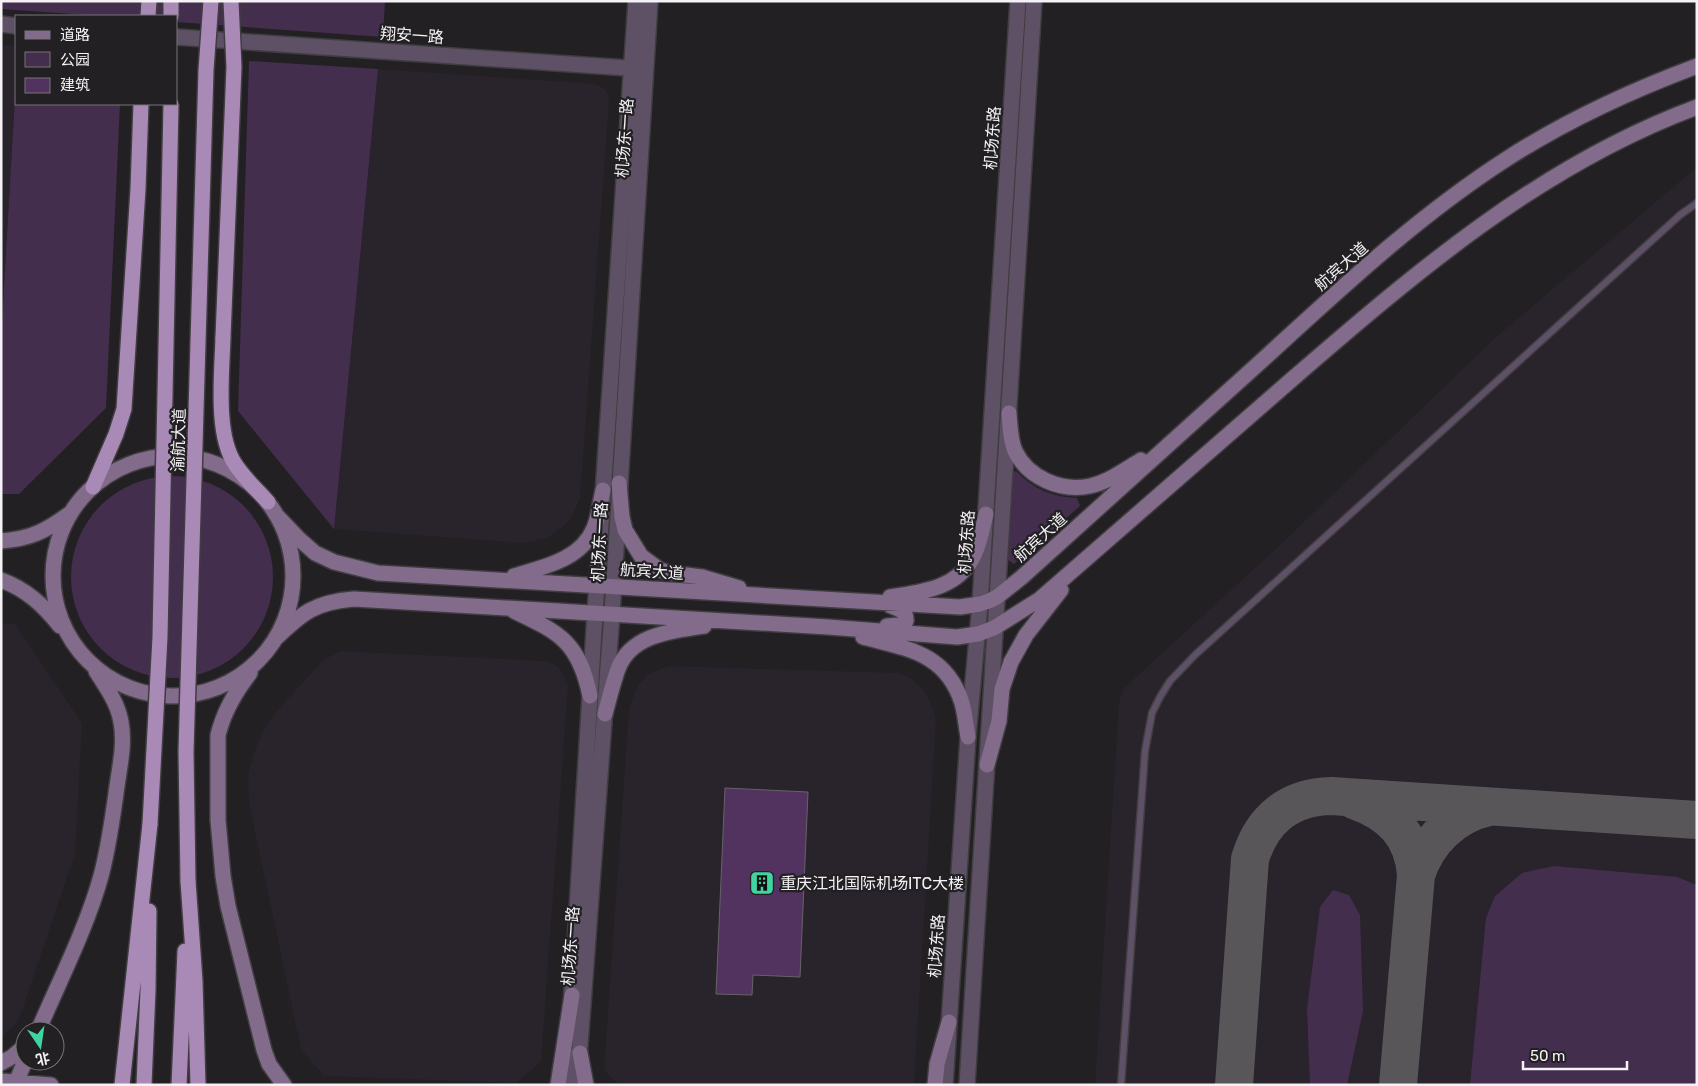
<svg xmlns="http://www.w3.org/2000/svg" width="1698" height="1086" viewBox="0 0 1698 1086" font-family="Rubik,'Noto Sans SC',sans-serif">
<rect width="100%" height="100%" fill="#222023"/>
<path fill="#29232c" d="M1,45l15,1v34l-15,259z
M378,69l218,15 10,6 2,5 1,7 -29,397 -8,18 -7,8 -18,13 -25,5 -188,-14z
M1697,167v918h-602l24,-382 4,-14 157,-144 216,-208z
M1,623l14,1 67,99 -7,131 -54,160 -7,12 -13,12z
M340,651l205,10 12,5 7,9 4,11 -27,376 -25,21 -192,-7 -23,-27 -52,-246 -1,-28 7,-25 9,-21 12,-17 46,-51z
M671,666l226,7 12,4 10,8 7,9 6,12 4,15 -22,364h-295l-15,-15 25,-361 9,-24 9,-10 13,-6z"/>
<path fill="#442e4d" d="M1,1h384l-2,36 -207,-15v-6h-75l-100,-7z
M249,61l129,8 -44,460 -96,-118z
M16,80v24h104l-14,304 -87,86h-18v-155z
M1016,471c17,18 37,26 61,27l3,8 -66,58 -7,-5 6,-87z
M71 577a101 101 0 1 1 202 0a101 101 0 1 1-202 0Z
M1554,866l123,11 20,8v200h-227l16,-167 9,-22 27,-23z
M1333,890l16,5 11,20 3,96 -16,74h-37l-3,-76 13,-102z"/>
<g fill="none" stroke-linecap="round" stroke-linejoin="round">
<path stroke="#585659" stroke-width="38" d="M1354,800c37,13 59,35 62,75l-18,210
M1416,875c11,-34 37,-60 73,-68
M1234,1085l16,-226c12,-40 39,-62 81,-63l366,24"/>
</g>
<path fill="#52335f" stroke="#666367" d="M725,788l83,4 -8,185 -47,-2 -1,20 -36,-1z"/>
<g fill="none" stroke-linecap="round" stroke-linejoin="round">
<defs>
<path id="service" d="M1121,1085l24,-334 7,-38 8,-16 10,-16 25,-26 485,-440 17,-12"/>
<path id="tertiary" d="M1,24l15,2
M176,37l466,32
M571,1008l24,-395 41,-612
M566,1085l2,-29
M577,1085l35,-471 38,-613
M945,1085l23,-348 12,-133 38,-603
M967,1085l67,-1084"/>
<path id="secondary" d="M1009,413c1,12 1,26 6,38 13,27 46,41 75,35 18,-4 35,-16 51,-26
M53 576a120 120 0 1 1 240 0a120 120 0 1 1-240 0Z
M619,483l3,34 3,13 16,26 19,14 10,3 32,4 37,11
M277,516l21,22 17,15 19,9 44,11 582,34 20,-3 9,-3 8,-4 25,-20c78,-71 157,-141 235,-212 79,-72 158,-147 248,-205 60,-39 125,-69 192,-94
M1,541c29,-2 45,-10 68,-27
M514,576c29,-9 67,-16 80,-48 5,-12 6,-26 9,-38
M1,580c25,9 42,25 59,46
M890,597c30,-5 66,-8 82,-38 8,-13 10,-30 14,-45
M514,611c46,22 65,31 76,85
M887,626l14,-1 5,-4c1,-11 -8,-12 -17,-16
M863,637c45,12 83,16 99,66 3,11 4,23 6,34
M275,639c27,-26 40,-37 79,-40l474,28 129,10 21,-3 16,-6 46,-29c83,-73 167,-145 250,-218 125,-108 250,-216 407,-274
M250,673c-15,19 -26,38 -32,62v85l5,56 5,30 36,144 5,14 15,21
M605,714c4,-15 8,-31 13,-45 13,-35 55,-38 86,-43
M987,765l12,-44 3,-32 9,-27 15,-27 35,-45
M38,1031c21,-49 49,-104 63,-155 8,-30 12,-60 16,-90 3,-21 8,-43 4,-64 -3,-19 -15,-35 -25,-51
M580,1053l6,32
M1,1063l11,-6 13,-11
M1,1081l50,4
M15,1085l10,-24
M558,1085l14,-90
M935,1085l2,-21 12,-42"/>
<path id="trunk" d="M171,1v15
M148,16l1,-15
M223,337c-1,36 -8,97 12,127 9,14 22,26 33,38
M93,487l23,-53 8,-25 14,-220 3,-85
M188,881l7,100 3,104
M122,1085l28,-261
M144,1085l4,-95 1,-79
M179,1085l6,-134"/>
</defs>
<use href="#service" stroke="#3f3d40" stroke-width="9"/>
<use href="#tertiary" stroke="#3f3d40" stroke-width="18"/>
<use href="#secondary" stroke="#3f3d40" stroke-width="18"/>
<use href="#trunk" stroke="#3f3d40" stroke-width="18"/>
<use href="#service" stroke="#5f5165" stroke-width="6"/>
<use href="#tertiary" stroke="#5f5165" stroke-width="15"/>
<use href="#secondary" stroke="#826b8b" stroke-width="15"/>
<use href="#trunk" stroke="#a989b6" stroke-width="15"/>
<defs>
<path id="trunk-bridge" d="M223,337l11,-270 -3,-66
M150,824l10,-187 11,-533
M188,881l-2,-129 20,-682 5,-69"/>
</defs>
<use href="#trunk-bridge" stroke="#3f3d40" stroke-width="18" stroke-linecap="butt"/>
<use href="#trunk-bridge" stroke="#a989b6" stroke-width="15"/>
</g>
<defs>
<symbol id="building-square" viewBox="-11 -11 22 22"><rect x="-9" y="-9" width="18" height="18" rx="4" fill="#40d4a1" stroke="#222023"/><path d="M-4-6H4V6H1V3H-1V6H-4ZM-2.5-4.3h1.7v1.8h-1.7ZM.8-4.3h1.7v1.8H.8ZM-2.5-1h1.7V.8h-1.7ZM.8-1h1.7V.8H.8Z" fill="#111"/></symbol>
</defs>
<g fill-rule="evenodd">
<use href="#building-square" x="748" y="869" width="28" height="28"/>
</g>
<g text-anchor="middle" stroke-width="4.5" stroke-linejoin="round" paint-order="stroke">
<g font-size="16" fill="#f4f2f5" stroke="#222023">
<text transform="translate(412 35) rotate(4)" y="6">翔安一路</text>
<text transform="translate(624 138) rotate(-86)" y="6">机场东一路</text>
<text transform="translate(992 138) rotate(-86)" y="6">机场东路</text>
<text transform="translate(1341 266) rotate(-41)" y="6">航宾大道</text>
<text transform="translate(178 440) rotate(-88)" y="6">渝航大道</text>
<text transform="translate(1040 537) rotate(-42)" y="6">航宾大道</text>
<text transform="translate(599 542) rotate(-87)" y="6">机场东一路</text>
<text transform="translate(966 542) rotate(-86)" y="6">机场东路</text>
<text transform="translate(652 571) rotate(4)" y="6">航宾大道</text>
<text transform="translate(570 946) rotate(-86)" y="6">机场东一路</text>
<text transform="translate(936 946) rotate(-86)" y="6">机场东路</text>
</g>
<g font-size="16" fill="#f4f2f5" stroke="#222023" text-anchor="start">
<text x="780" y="889">重庆江北国际机场ITC大楼</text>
</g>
</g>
<rect width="1698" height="1086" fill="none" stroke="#f4f2f5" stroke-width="5"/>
<rect x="15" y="15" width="162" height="90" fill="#222023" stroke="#767477"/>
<rect x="25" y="31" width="25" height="8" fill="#826b8b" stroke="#767477"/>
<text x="60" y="40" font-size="15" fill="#f4f2f5">道路</text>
<rect x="25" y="52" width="25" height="15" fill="#442e4d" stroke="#767477"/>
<text x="60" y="65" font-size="15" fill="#f4f2f5">公园</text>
<rect x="25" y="78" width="25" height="15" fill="#52335f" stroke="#767477"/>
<text x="60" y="90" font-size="15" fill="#f4f2f5">建筑</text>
<g transform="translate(40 1046) rotate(167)"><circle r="24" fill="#222023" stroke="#767477"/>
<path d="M0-4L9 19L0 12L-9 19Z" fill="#40d4a1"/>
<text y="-8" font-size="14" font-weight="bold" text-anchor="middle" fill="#f4f2f5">北</text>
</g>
<path d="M1523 1061v8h104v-8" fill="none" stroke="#f4f2f5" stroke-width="2.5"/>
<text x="1530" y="1061" font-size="15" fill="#f4f2f5" stroke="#222023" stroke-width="4" paint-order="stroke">50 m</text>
</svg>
